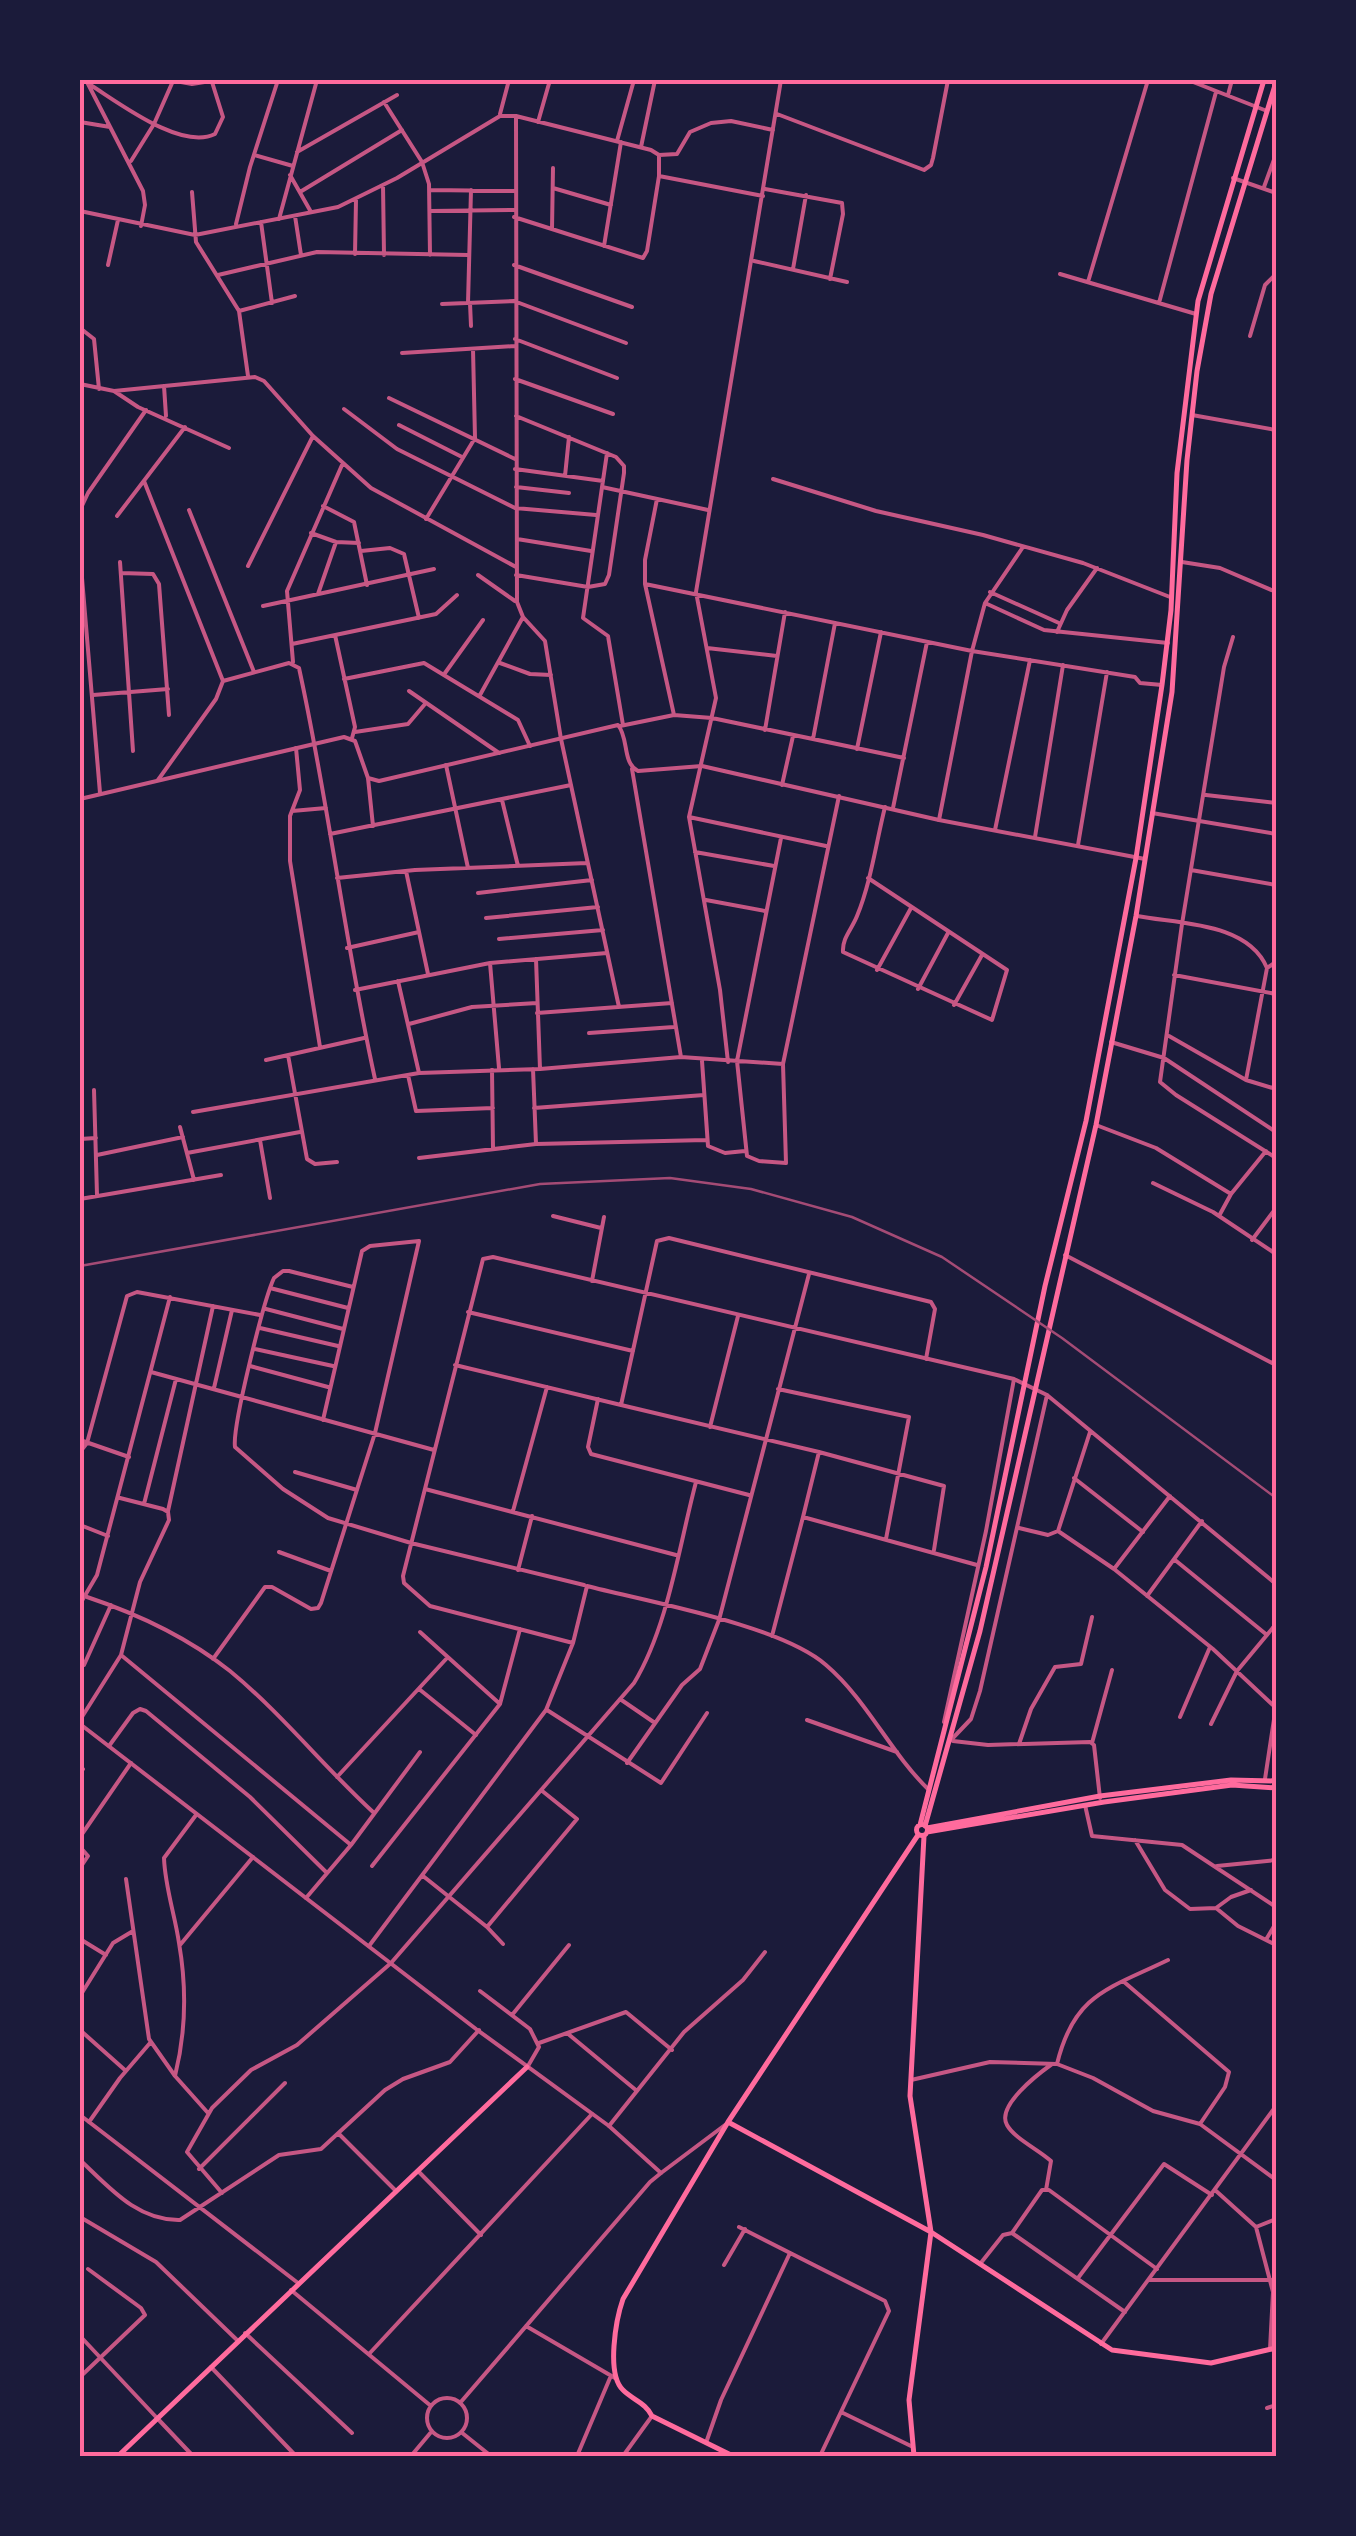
<svg xmlns="http://www.w3.org/2000/svg" width="1356" height="2536" viewBox="0 0 1356 2536" font-family="'IBM Plex Serif',serif">
<rect width="100%" height="100%" fill="#1b1b3a"/>
<g fill="none" stroke-linecap="round" stroke-linejoin="round">
<path stroke="#c65784" stroke-width="4" d="M86,80l57,111 2,14 -4,21
M170,80l22,4 25,-4
M1188,80l79,31
M89,84c29,18 92,67 126,50l8,-17 -11,-35
M1228,95l4,-15
M384,102l38,60 7,22 1,71
M500,114l9,-34
M777,114l147,56 7,-5 2,-7 15,-78
M516,116l1,486 6,15 22,24 16,98 58,268
M80,122l30,5
M538,122l12,-42
M617,141l17,-61
M641,147l14,-67
M297,152l100,-57
M254,155l39,11
M659,155l18,-1 13,-22 21,-9 20,-2 42,9
M131,161l23,-37 19,-43
M290,175l21,37
M659,176l104,20
M383,185l1,70
M1264,187l12,-33
M553,188l58,17
M765,189l77,14 1,11 -13,65
M430,190l85,1
M192,192l4,50 43,69 9,65
M300,192l102,-62
M80,211l115,24 143,-28 59,-29 103,-62h16l135,34 8,5v21l-12,75 -4,7 -129,-41
M430,211l85,-1
M295,216l6,39
M279,219l38,-139
M261,222l11,81
M236,224l14,-57 28,-87
M552,229l1,-61
M604,246l17,-104
M355,254l1,-54
M754,261l93,21
M108,265l10,-45
M514,265l118,42
M793,269l13,-74
M1060,274l136,40
M218,275l99,-23 151,3
M1088,282l60,-202
M468,303l3,-113
M470,303l1,23
M1159,303l57,-211
M442,304l72,-3 112,42
M239,311l56,-15
M80,328l14,11 5,50
M1250,336l15,-51 11,-11
M515,339l102,39
M402,353l113,-7
M515,379l98,35
M80,384l34,7 141,-14 9,4 49,55 58,52 145,79
M164,386l2,30
M114,391l24,16 91,41
M389,398l126,61
M344,409l53,40 118,59 81,7
M1192,415l84,15
M399,425l63,32
M607,453l-24,165 25,18 15,89
M515,469l88,12
M565,476l4,-39
M773,479l103,32 107,24 100,28 87,34
M144,481l79,200 -7,18 -58,81
M516,487l53,6
M602,487l106,23
M657,499l-12,61v24l29,131
M323,506l31,16 13,63
M189,510l65,162
M117,516l68,-89
M426,519l49,-81 -2,-89
M311,533l25,9 23,1
M517,539l74,12
M361,551l29,-3 14,6 15,64
M120,562l13,189
M1182,562l38,6 56,24
M248,566l65,-130
M121,573l32,1 6,10 10,131
M478,575l37,26
M516,575l72,12 17,-3 4,-9 15,-102v-7l-8,-9 -100,-41
M645,584l327,67 163,26 5,6 22,2
M990,592l69,31
M318,594l18,-52
M985,603l59,27 124,13
M263,606l171,-37
M1057,632l10,-22 30,-42
M335,635l20,92 -3,11
M1233,637l-9,30 -42,257 -22,158 16,13 100,63
M292,644l144,-30 21,-19
M707,648l70,8
M293,662l-6,-71 55,-126
M500,663l30,11 21,1
M445,673l38,-53
M344,679l80,-16 94,57 12,26
M223,681l66,-18 10,5c30,137 46,275 76,411
M409,691l90,62
M93,695l75,-6
M480,695l43,-78
M620,726l54,-11 38,3 192,40
M765,730l20,-118
M355,732l53,-8 17,-20
M813,739l22,-116
M296,748l4,42 -10,26v45l30,186
M857,749l24,-117
M446,765l22,103
M632,769l49,288
M368,778l5,48
M782,785l11,-49
M100,793l-18,-215 -2,-68 8,-17 58,-83
M1206,795l70,8
M502,800l16,66
M893,808l34,-166
M292,811l34,-3
M689,817l137,29
M939,820l33,-169 13,-48 38,-56
M995,830l35,-170
M330,834l241,-49
M1035,837l28,-172
M781,838l-44,223 10,95 12,5 27,2 -3,-99 56,-268
M1078,845l29,-173
M695,852l79,14
M1191,870l85,15
M406,871l22,103
M337,878l78,-8 172,-7
M868,878l139,92 -15,50 -149,-68c-1,-14 9,-23 14,-36 14,-34 19,-73 28,-109
M478,893l114,-13
M706,900l59,11
M1137,916c42,8 111,6 130,52l-21,112
M486,918l112,-11
M499,939l104,-9
M347,948l72,-16
M536,959l4,110
M490,963l9,105
M1267,968l9,-6
M877,970l34,-62
M1174,975l102,19
M398,981l21,92
M918,989l30,-56
M355,990l135,-27 117,-10
M954,1005l28,-50
M537,1013l135,-10
M409,1024l63,-17 65,-4
M589,1033l85,-6
M1169,1036l77,44 30,9
M1111,1042l53,16 112,74
M288,1055l19,104 8,5 22,-2
M266,1060l98,-22
M702,1061l6,85 17,7 20,-2
M728,1062l-8,-72 -31,-173 27,-119 -20,-106 85,-512
M533,1069l3,75
M492,1070l1,79
M408,1075l8,36 77,-3
M94,1090l3,105
M534,1108l170,-13
M193,1112l226,-39 121,-4 141,-12 102,7
M1096,1125l60,23 75,46
M180,1127l14,53
M80,1139l16,-1
M260,1140l10,58
M187,1153l113,-21
M97,1155l86,-18
M419,1158l117,-14 170,-4
M1153,1183l60,29 63,42
M80,1199l141,-24
M553,1216l48,12
M1219,1216l12,-22 35,-43
M1252,1240l24,-32
M1065,1255l211,110
M592,1281l12,-64
M353,1287l-64,-16h-6l-9,7c-10,21 -42,149 -39,169l48,42 45,29 83,25 173,42
M270,1288l78,20
M266,1309l77,20
M80,1311l2,-8
M468,1312l165,39
M260,1328l78,18
M255,1349l78,17
M455,1365l166,40
M250,1366l78,21
M151,1372l283,78
M214,1388l18,-78
M778,1389l131,28 -23,122
M598,1399l-10,48 3,7 158,41
M710,1427l28,-111
M80,1440l49,17
M80,1452l7,-9 40,-147 10,-4 123,23
M819,1452l125,34 -10,64
M295,1472l62,18
M1074,1478l69,54
M425,1489l251,66
M1170,1496l-56,73 99,80 62,58
M144,1504l32,-125
M168,1511l45,-205
M513,1511l34,-124
M803,1517l16,-65 -198,-47 36,-164 12,-3 262,64 4,7 -9,50
M80,1525l28,11
M1019,1528l29,7 10,-4 32,-99
M1058,1531l56,38
M279,1552l52,19
M1175,1560l92,75
M518,1570l14,-54
M1147,1596l55,-75
M87,1597c51,17 100,40 143,74 51,42 94,96 143,141
M80,1604l17,-29 73,-278
M420,1632l80,72
M772,1636l31,-119 174,48
M121,1655l230,190
M213,1659l52,-72h7l39,22 7,-1 3,-5 54,-170 44,-192 -49,5 -8,5 -39,169
M84,1665l27,-60
M419,1689l57,46
M620,1699l35,24
M547,1710l114,73 46,-70
M1180,1717l30,-70
M80,1720l41,-65 19,-73 29,-62 -1,-8 -5,-3 -43,-11
M807,1720l90,32
M944,1722l42,-191 28,-152
M1211,1724l26,-53 39,-47
M951,1740l20,-21 9,-28 67,-296
M953,1741l35,4 102,-3 4,3 6,53
M1092,1743l20,-73
M1019,1744l12,-35 24,-42 26,-3 11,-47
M109,1746l24,-33 7,-4 6,2 104,86 76,75
M627,1763l55,-78 18,-16 19,-49 90,-346
M80,1773l3,-4
M337,1777l110,-119
M1265,1779l11,-73
M928,1789c-38,-37 -61,-89 -102,-124 -46,-40 -177,-63 -239,-79l-14,57 -143,-37 -26,-23 -1,-7 80,-317 10,-2 521,122 33,16 229,189
M1085,1805l7,31 90,9 94,62
M80,1837l51,-74
M1135,1840l30,50 25,19 26,-1 22,18 38,19
M80,1847l8,9 -8,12
M372,1866l128,-162 20,-75
M1217,1866l59,-6
M423,1876l64,51 16,17
M126,1879l23,160 26,37 33,37
M306,1898l45,-53 69,-93
M1216,1908l15,-11 20,-7
M487,1927l90,-108 -36,-29
M1267,1938l9,-15
M80,1939l26,16
M180,1945l73,-88
M369,1946l177,-236 27,-67
M1123,1981l106,91 -4,15 -25,37
M480,1991l50,38 9,18 -11,19
M80,1996l33,-53 20,-12
M512,2015l57,-70
M80,2030l46,41
M567,2033l70,58
M539,2043l87,-31 46,38
M1057,2064c17,-70 51,-75 111,-104
M175,2076c11,-44 12,-87 4,-133 -4,-28 -14,-56 -15,-85l32,-43
M911,2080l79,-18 67,2 36,14 60,33 47,13 76,56
M80,2115l218,168
M89,2122l31,-44 30,-35
M609,2126l75,-94 59,-52 22,-28
M339,2134l57,57
M80,2160c29,27 57,61 100,60l99,-65 42,-6 64,-59 18,-11 47,-17 29,-32
M199,2169l86,-86
M418,2171l63,64
M1046,2190l5,-29c-12,-11 -37,-23 -44,-36 -11,-19 31,-51 45,-61
M1215,2190l41,37 17,65 -3,57
M222,2193l-35,-41 25,-44 39,-38 46,-25 94,-82 243,-280c34,-56 45,-137 62,-201
M80,2217l76,45 81,78
M739,2227l146,74 4,10 -69,145
M1256,2227l20,-8
M1012,2233l30,-43h7l108,79
M980,2264l23,-29 9,-2 113,79
M724,2265l21,-36
M1078,2278l86,-114 48,31
M1149,2280h127
M291,2290l140,116
M526,2326l89,52
M245,2333l107,100
M1101,2344l175,-238
M369,2354l223,-240
M211,2367l85,89
M80,2377l65,-62 -4,-7 -53,-39
M427 2418a20 20 0 1 1 40 0a20 20 0 1 1-40 0Z
M460,2403l190,-221 11,-9
M1267,2408l9,-3
M841,2412l72,35
M157,2418l36,38
M461,2432l30,24
M707,2440l14,-40 69,-147
M411,2456l21,-25
M577,2456l33,-78
M623,2456l29,-40"/>
<path stroke="#c65784" stroke-width="4" d="M1233,178l43,15
M80,799l264,-62 11,4 13,37 11,3 239,-56c11,13 4,38 20,46l64,-5 237,54 206,39
M1152,813l124,21
M80,1724l396,305 133,97 52,47 64,-48
M80,2336l77,82"/>
<path stroke="#ff6b9d" stroke-width="5" d="M728,2122l203,110 181,118 99,13 65,-15
M118,2456l409,-389
M733,2456l-81,-40c-6,-13 -19,-16 -29,-26 -17,-16 -7,-71 0,-91l105,-177 190,-287
M914,2456l-5,-56 22,-168 -21,-136 14,-260"/>
<path stroke="#ff6b9d" stroke-width="5" d="M916.5 1830a5.5 5.5 0 1 1 11 0a5.5 5.5 0 1 1-11 0Z
M920,1825l66,-258 59,-281 41,-165 50,-263 26,-173 9,-75 6,-137 21,-172 66,-221
M925,1826l55,-195 116,-506 40,-209 36,-224 15,-232 10,-89 14,-77 65,-212
M927,1828l173,-32 131,-16 45,1
M927,1832l177,-30 128,-17 44,3"/>
<path stroke="#a44b75" stroke-width="2.5" d="M80,1266l460,-82 130,-6 81,11 101,28 90,40 120,81 214,160"/>
</g>
<rect width="1356" height="2536" fill="none" stroke="#1b1b3a" stroke-width="165"/>
<rect x="82" y="82" width="1192" height="2372" fill="none" stroke="#ff6b9d" stroke-width="4"/>
</svg>
